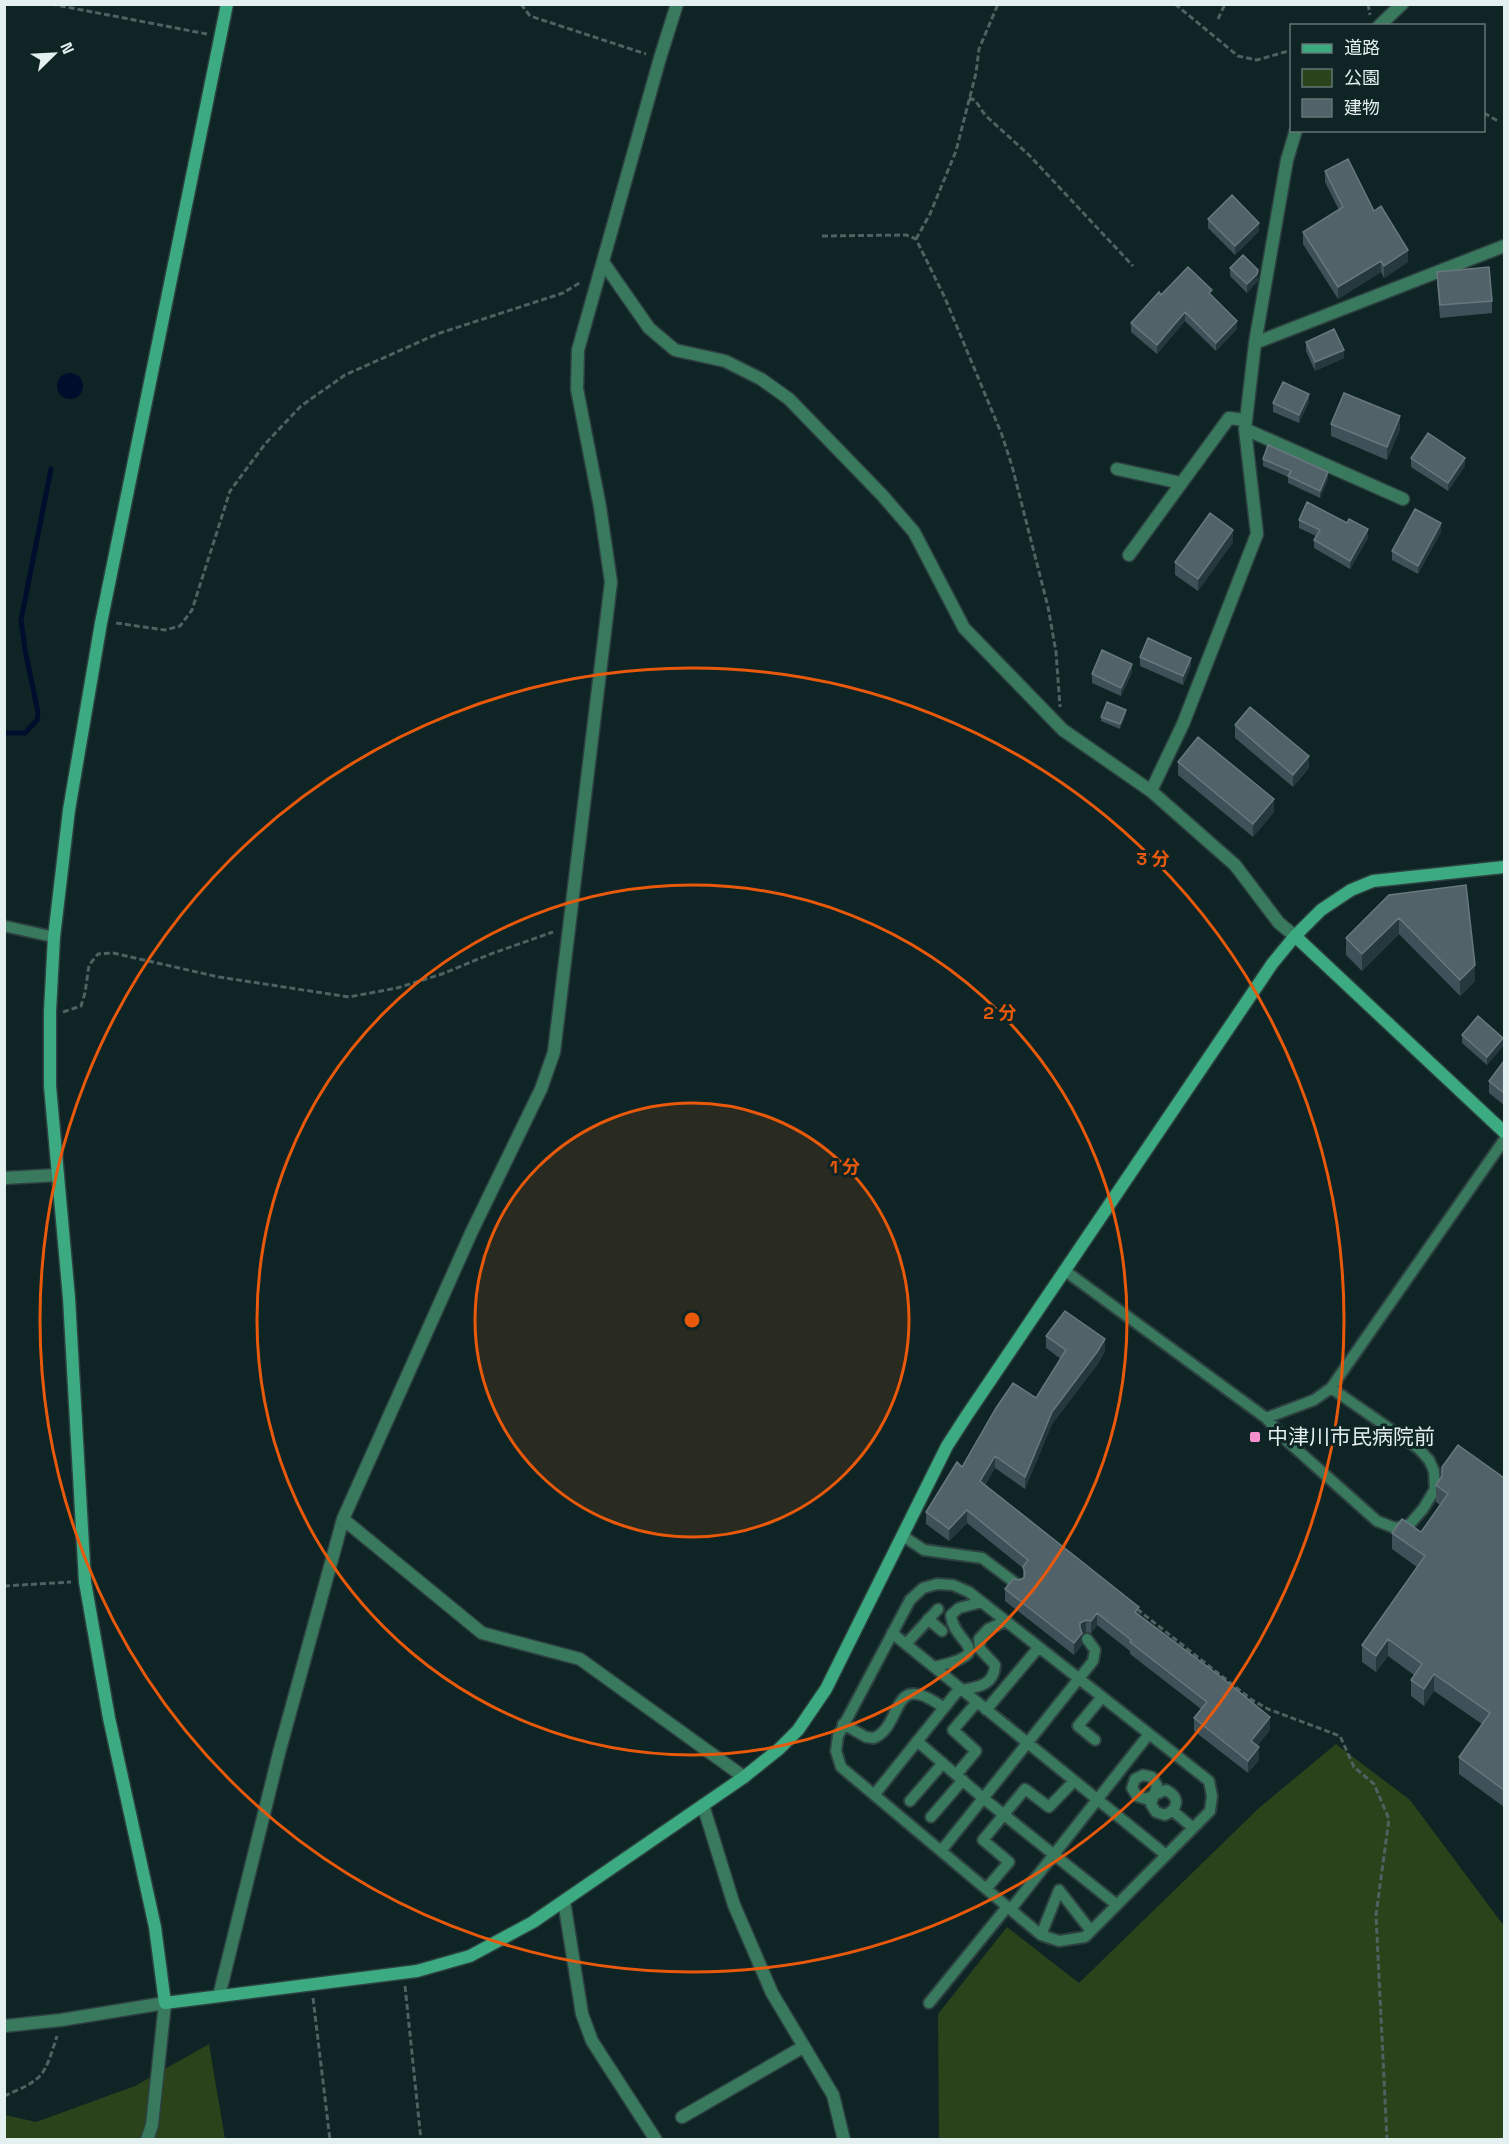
<svg xmlns="http://www.w3.org/2000/svg" width="1509" height="2144" viewBox="0 0 1509 2144" font-family="'Space Grotesk','Noto Sans JP',sans-serif">
<rect width="100%" height="100%" fill="#0f2424"/>
<path fill="#2b431b" d="M1336,1744l74,56 94,126v213h-565l-1,-125 69,-87 72,56 180,-175z
M209,2044l16,95 -220,1v-25l31,7 99,-36z"/>
<path fill="#000d2c" d="M57 386a13 13 0 1 1 26 0a13 13 0 1 1-26 0Z"/>
<g fill="none" stroke-linecap="round" stroke-linejoin="round">
<path stroke="#000d2c" stroke-width="5" d="M4,733h21l12,-13 1,-8 -13,-62 -4,-30 30,-151"/>
<defs>
<path id="lane" d="M4,926l50,11
M1064,1270l202,148 19,21 92,82 18,7 14,-3 14,-16 12,-20 -1,-18 -5,-11 -10,-11 -88,-61
M1266,1418l48,-18 17,-12 173,-248
M903,1536l21,14 58,8 36,27
M937,1584l16,1 16,7 240,189 3,15 -2,15 -125,126 -26,4 -18,-6 -200,-168 -5,-16 2,-15 72,-136 13,-12z
M928,1619l14,12
M892,1633l274,222
M906,1644l32,-35
M934,1667c66,-15 19,-23 17,-52l8,-7 23,-6
M962,1690c17,-3 32,-5 33,-25l-15,-16 -1,-10 9,-10 18,-8
M986,1710l53,-63
M843,1724l23,13 8,1c31,-14 15,-70 70,-30
M1095,1740l-17,-14 24,-29
M917,1741l66,57 134,107
M956,1775l20,-24 -23,-21 24,-28
M874,1795l86,-107
M1154,1795l-8,4 -9,-3 -5,-8 3,-9 8,-4 9,2 5,9 -6,18 5,8 9,3c13,-6 16,-17 1,-25l-12,5
M910,1801l33,-38
M1173,1811l20,17
M931,1817l32,-37
M941,1851l152,-190 2,-11 -8,-11
M986,1889l23,-27 -26,-22 42,-51 24,18 25,-26
M1011,1909l138,-175
M1041,1935l18,-45 32,41
M929,2003l78,-96"/>
<path id="street" d="M1379,26l23,-22
M603,262l46,66 26,22 50,11 36,18 28,20 93,96 32,37 50,96 99,102 88,61 84,74 44,58 16,13
M1255,343l249,-97
M1245,429l158,70
M1117,469l64,14
M1129,555l100,-137 17,2
M1151,791l32,-67 74,-190 -12,-105 10,-86 32,-183 9,-30
M4,1178l54,-3
M343,1519l139,114 98,26 164,118
M703,1805l31,100 38,88 61,102 11,45
M564,1901l18,113 10,27 64,99
M219,1996l60,-243 64,-234 129,-288 69,-142 13,-37 57,-470 -11,-75 -23,-118 1,-39 82,-292 17,-54
M4,2026l57,-6 104,-17 -13,122 -5,15
M682,2117l121,-70"/>
<path id="secondary" d="M227,4l-126,619 -32,187 -15,127 -4,74v75l19,212 16,284 24,136 46,209 10,76 252,-32 53,-15 63,-34 211,-145 35,-28 19,-19 28,-41 121,-243 20,-31 305,-451 23,-28 26,-26 30,-20 22,-9 131,-14
M1295,936l209,196"/>
</defs>
<use href="#lane" stroke="#2d4141" stroke-width="14"/>
<use href="#street" stroke="#2d4141" stroke-width="15"/>
<use href="#secondary" stroke="#2d4141" stroke-width="15"/>
<path stroke="#4f6161" stroke-width="3" stroke-dasharray="6 3" stroke-linecap="butt" d="M51,4l156,30
M521,4l9,12 116,38
M1175,4l63,52 19,4 35,-10
M1368,4l2,11
M1218,19l7,-15
M969,98l6,2 10,15 44,40 104,111
M1484,113l14,8
M822,236l84,-1 10,4 29,59 57,137 10,31 36,141 8,45 4,55
M916,239l14,-25 26,-63 20,-78 3,-24 19,-45
M116,623l49,7 15,-4 12,-16 38,-119 35,-47 36,-38 44,-31 92,-41 126,-41 18,-11
M63,1012l18,-6 4,-13 4,-28 9,-11 15,-1 106,24 130,20 48,-9 45,-14 46,-19 65,-23
M4,1586l67,-4
M1137,1609l115,91 16,9 72,27 14,31 20,17 15,35 -13,96 11,225
M405,1986l16,154
M313,1998l17,142
M4,2096c40,-17 40,-19 53,-60"/>
<use href="#lane" stroke="#39795e" stroke-width="10"/>
<use href="#street" stroke="#39795e" stroke-width="12"/>
<use href="#secondary" stroke="#3cab81" stroke-width="12"/>
</g>
<path fill="#3f5158" d="M1325,171l49,40 34,51 -24,16 -3,-6 -43,27 -35,-55v-12l36,-22 -14,-28z
M1208,219l51,12 -24,24 -27,-27z
M1230,268l28,11 -1,3 -10,11 -17,-17z
M1437,272l55,29v12l-52,5 -3,-34z
M1161,295l51,1 25,33 -21,22 -31,-30 -28,33 -26,-22v-9z
M1306,342l38,16 -29,13 -9,-20z
M1309,402l-10,21 -26,-11v-9z
M1331,424l69,5 -13,31 -56,-24z
M1411,458l54,8 -17,25 -37,-24z
M1263,459l65,20 -8,19 -32,-15v-6l-25,-11z
M1299,520l69,18 -18,31 -36,-21v-8l2,-4 -17,-8z
M1441,532l-23,42 -26,-14v-9z
M1233,542l-35,49 -23,-16v-13z
M1140,657l51,9 -8,19 -43,-19z
M1132,672l-11,24 -29,-13v-9z
M1126,714l-6,15 -19,-8v-4z
M1235,725l74,43 -16,19 -58,-49z
M1178,762l96,50 -21,25 -75,-62z
M1389,895l86,86 -15,15 -61,-62 -37,37 -16,-16v-17z
M1462,1035l41,11 -16,19 -25,-22z
M1504,1061v44l-15,-12v-12z
M1046,1336l59,15 -8,14 -45,59 -27,65 -30,-21 -10,17 154,129 131,116 -13,16 2,14 -11,13 -54,-42v-13l7,-9 -71,-55v-3l-33,-26 -6,8 -5,-1 -4,2v11l-8,10 -69,-54v-12l13,-9 5,-2v-10l-56,-45 -18,18 -23,-17v-12l36,-45 74,-69 25,-39 -15,-11z
M1504,1478v329l-45,-33v-17l23,-33 -48,-33 -10,15 -13,-10v-16l3,-5 -26,-19 -12,16 -14,-10v-17l55,-78 -25,-18v-16l29,-1 19,-27 -4,-3v-17z"/>
<path fill="#25383d" d="M1259,223v8l-24,24v-9z
M1408,250v12l-24,16v-12z
M1381,261v11l-43,27v-12z
M1258,270l-1,12 -10,11v-9z
M1185,312v9l-28,33v-9z
M1237,321v8l-21,22v-8z
M1344,350v8l-29,13v-9z
M1309,394v8l-10,21v-8z
M1400,416v13l-13,31v-13z
M1465,458v8l-17,25v-8z
M1328,472v7l-8,19v-7z
M1441,523v9l-23,42v-8z
M1368,529v9l-18,31v-8z
M1233,530v12l-35,49v-12z
M1191,658v8l-8,19v-9z
M1132,664v8l-11,24v-8z
M1126,710v4l-6,15v-5z
M1309,756v12l-16,19v-12z
M1274,799v13l-21,25v-13z
M1399,918v16l-37,37v-17z
M1475,965v16l-15,15v-16z
M1503,1038v8l-16,19v-8z
M1105,1339v12l-8,14 -45,59 -27,65v-12l27,-65z
M995,1456v12l-15,25v-12z
M967,1510v13l-18,18v-12z
M1097,1613v12l-6,8v-12z
M1086,1620v12l-4,2v11l-8,10v-12l6,-15v-5z
M1388,1639v17l-12,16v-16z
M1434,1674v17l-10,15v-17z
M1270,1717v13l-19,23v-12z
M1259,1747v13l-11,13v-12z"/>
<path fill="#516269" stroke="#68787e" stroke-width="1.5" d="M1348,159l26,52 7,-5 27,44 -24,16 -3,-5 -43,26 -35,-55 40,-25 -18,-36z
M1232,195l27,28 -24,23 -27,-27z
M1243,255l15,15 -1,4 -10,10 -17,-16z
M1188,267l24,23 -3,3 28,28 -21,22 -31,-31 -28,33 -26,-22 28,-31 2,3z
M1489,267l3,34 -52,4 -3,-33z
M1334,329l10,21 -29,12 -9,-20z
M1283,382l26,12 -10,21 -26,-12z
M1344,393l56,23 -13,31 -56,-23z
M1428,433l37,25 -17,25 -37,-25z
M1268,445l60,27 -8,19 -32,-15 3,-5 -28,-12z
M1307,502l40,21 2,-4 19,10 -18,32 -36,-21 6,-10 -21,-10z
M1415,509l26,14 -23,43 -26,-15z
M1210,513l23,17 -35,49 -23,-17z
M1148,638l43,20 -8,18 -43,-19z
M1102,650l30,14 -11,24 -29,-14z
M1107,702l19,8 -6,14 -19,-7z
M1250,707l59,49 -16,19 -58,-50z
M1198,737l76,62 -21,25 -75,-62z
M1466,885l9,80 -15,15 -61,-62 -37,36 -16,-16 43,-43z
M1478,1016l25,22 -16,19 -25,-22z
M1504,1061v32l-15,-12z
M1065,1311l40,28 -8,13 -45,60 -27,65 -30,-21 -15,25 159,126 -4,5 86,65 49,40 -19,24 8,6 -11,14 -54,-43 13,-16 -77,-60 1,-2 -34,-27 -6,8 -5,-1 -6,3v5l2,5 -8,10 -69,-54 8,-10 5,1 6,-2 1,-5 -2,-6 5,-7 -61,-50 -18,19 -23,-17 31,-50 5,5 34,-59 17,-25 23,15 30,-48 -20,-14z
M1458,1445l46,33v312l-45,-33 31,-44 -56,-39 -10,15 -13,-9 11,-16 -34,-25 -12,17 -14,-11 63,-89 -33,-23 10,-14 19,13 27,-38 -12,-9 6,-9v-9z"/>
<circle cx="692" cy="1320" r="217" fill="#e8590c" fill-opacity=".12"/>
<g fill="none" stroke="#e8590c" stroke-width="3">
<circle cx="692" cy="1320" r="217"/>
<circle cx="692" cy="1320" r="435"/>
<circle cx="692" cy="1320" r="652"/>
</g>
<rect fill="#f790cd" stroke="#0f2424" stroke-width="2" x="1249" y="1431" width="12" height="12" rx="3"/>
<g text-anchor="middle" stroke-width="6" stroke-linejoin="round" paint-order="stroke">
<g font-size="21" fill="#e4f0f0" stroke="#0f2424" text-anchor="start">
<text x="1267" y="1444">中津川市民病院前</text>
</g>
</g>
<circle cx="692" cy="1320" r="9" fill="#e8590c" stroke="#0f2424" stroke-width="3"/>
<g font-size="18" text-anchor="middle" font-weight="bold" fill="#e8590c" stroke="#0f2424" stroke-width="6" stroke-linejoin="round" paint-order="stroke">
<text x="1153" y="865">3 分</text>
<text x="1000" y="1019">2 分</text>
<text x="845" y="1173">1 分</text>
</g>
<rect width="1509" height="2144" fill="none" stroke="#e4f0f0" stroke-width="12"/>
<rect x="1290" y="24" width="195" height="108" fill="#0f2424" stroke="#647676" stroke-width="1.5"/>
<rect x="1302" y="44" width="30" height="9" fill="#3cab81" stroke="#647676" stroke-width="1.5"/>
<text x="1344" y="54" font-size="18" fill="#e4f0f0">道路</text>
<rect x="1302" y="69" width="30" height="18" fill="#2b431b" stroke="#647676" stroke-width="1.5"/>
<text x="1344" y="84" font-size="18" fill="#e4f0f0">公園</text>
<rect x="1302" y="99" width="30" height="18" fill="#516269" stroke="#647676" stroke-width="1.5"/>
<text x="1344" y="114" font-size="18" fill="#e4f0f0">建物</text>
<g transform="translate(54 54) rotate(66)" stroke="#0f2424" stroke-width="4.5" paint-order="stroke">
<path d="M0-4.5L10 22L0 15L-10 22Z" fill="#e4f0f0"/>
<text y="-9" font-size="16" font-weight="bold" text-anchor="middle" fill="#e4f0f0">N</text>
</g>
</svg>
